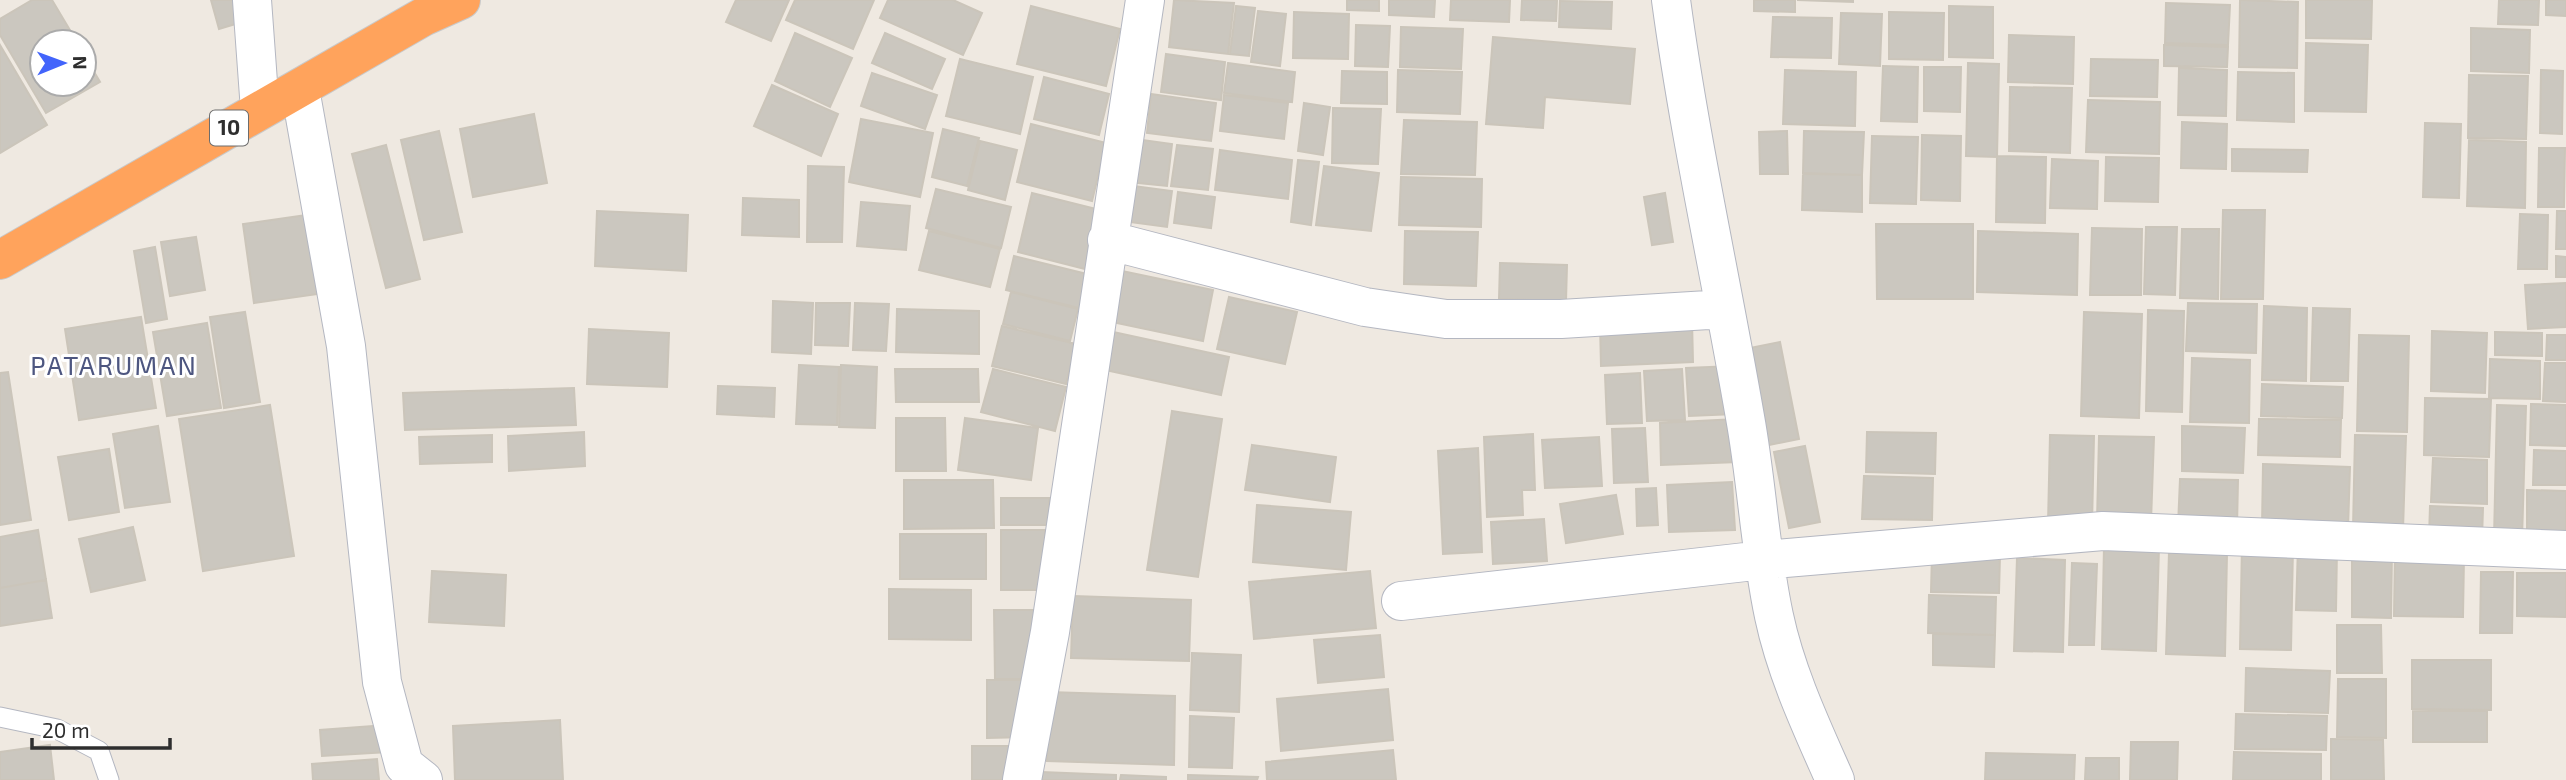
<svg xmlns="http://www.w3.org/2000/svg" width="2566" height="780" viewBox="0 0 2566 780" font-family="'Exo 2',sans-serif">
<rect width="100%" height="100%" fill="#efe9e1"/>
<path fill="#cbc7bf" stroke="#cbc5ba" stroke-width="2" d="M32,0h20l25,42h-35v42h42v-29l16,27 -54,31 -46,-78v-16z
M211,0h36l5,19 -33,10z
M736,0h53l-18,41 -45,-19z
M795,0h79l-21,49 -67,-29z
M888,0h65l29,13 -19,42 -83,-37z
M1174,0l60,3 -6,51 -59,-7z
M1347,0h32v11l-32,-1z
M1389,0h46l-1,17 -45,-2z
M1451,0h59l-1,22 -59,-2z
M1522,0h35l-1,21 -35,-1z
M1754,0h41v12l-41,-1z
M1797,0h56v2z
M2240,0l58,2 -1,66 -58,-1z
M2306,0h66l-1,39 -65,-1z
M2499,0h40l-1,25 -40,-1z
M2546,0h20v16l-20,-1z
M1560,1l52,1 -1,27 -52,-2z
M2166,3l64,2 -2,40 -63,-2z
M1031,6l89,23 -14,57 -89,-22z
M1236,6l19,2 -6,48 -19,-2z
M1949,6l44,1v51l-44,-1z
M1258,11l28,3 -6,52 -29,-4z
M1294,12l55,2 -1,45 -55,-1z
M1889,12l55,1 -1,47 -54,-1z
M1841,13l41,1 -2,52 -41,-2z
M1773,17l59,1 -1,40 -60,-1z
M1356,25l34,1 -2,41 -33,-1z
M1401,27l62,2 -2,40 -61,-2z
M2471,28l59,2 -1,43 -58,-2z
M795,33l57,25 -22,49 -55,-26z
M885,33l60,26 -13,30 -60,-26z
M2009,35l65,2 -1,47 -65,-2z
M1493,37l142,12 -5,55 -85,-7 -2,31 -57,-4z
M2306,43l62,2 -2,67 -61,-1z
M0,45l47,80 -47,28z
M2164,45l64,2 -1,20 -63,-1z
M1166,54l59,8 -4,38 -60,-8z
M960,59l73,18 -13,57 -74,-18z
M2091,59l67,1 -1,37 -67,-1z
M1228,63l67,9 -3,30 -68,-9z
M1968,63l31,1 -2,93 -31,-1z
M1883,66l35,1 -1,55 -36,-1z
M1924,67h37l-1,45 -36,-1z
M2179,68l48,2 -1,46 -48,-1z
M1398,70l64,2 -2,42 -63,-2z
M1785,70l71,2 -1,54 -72,-2z
M2541,70l22,1 -1,63 -22,-1z
M1342,71l45,1v32l-46,-1z
M2238,72l56,1v49l-57,-2z
M872,73l65,22 -12,34 -64,-23z
M2469,75l59,1 -2,63 -58,-1z
M1044,77l65,17 -10,41 -65,-16z
M772,85l66,29 -17,42 -67,-30z
M2010,87l62,1 -2,65 -61,-2z
M1151,94l65,9 -5,38 -64,-8z
M1224,95l64,8 -4,36 -64,-8z
M2088,100l72,2 -1,52 -73,-2z
M1304,103l26,4 -7,48 -25,-4z
M1333,108l48,1 -3,55 -46,-1z
M534,114l13,69 -74,14 -13,-68z
M861,119l72,14 -13,64 -71,-15z
M1404,120l73,2 -2,53 -74,-1z
M2182,122l45,2 -1,45 -45,-1z
M2425,123l36,1 -2,74 -36,-1z
M1031,124l75,19 -14,58 -75,-19z
M943,129l36,9 -12,48 -35,-9z
M439,131l23,101 -38,8 -23,-100z
M1787,131l1,43h-28l-1,-42z
M1804,131l60,1 -2,43 -59,-2z
M1922,135l39,1 -1,65 -39,-1z
M1872,136l46,1 -2,67 -46,-1z
M1135,139l37,5 -5,42 -38,-4z
M2469,140l57,2 -1,66 -58,-2z
M980,141l37,9 -12,50 -37,-10z
M386,145l34,134 -34,9 -34,-134z
M1177,145l36,4 -5,41 -37,-4z
M2539,148h26l-1,59h-26z
M2232,149l76,1 -1,22 -75,-1z
M1220,150l72,10 -4,39 -73,-9z
M1997,156l49,1 -1,66 -49,-1z
M2106,157l53,1 -1,44 -53,-1z
M2052,159l46,2 -1,48 -47,-1z
M1298,160l21,2 -8,63 -20,-3z
M808,166l36,1 -2,75h-35z
M1324,166l55,7 -8,58 -55,-6z
M1803,174l59,1v37l-60,-2z
M1401,177l81,2 -1,48 -82,-2z
M1126,185l46,6 -5,36 -45,-6z
M936,189l75,18 -10,41 -75,-20z
M1178,192l37,5 -4,31 -37,-5z
M1032,193l68,17 -15,59 -67,-17z
M1665,193l8,49 -21,3 -8,-48z
M743,198l56,2v37l-57,-2z
M861,202l49,4 -4,44 -49,-4z
M2223,210h42l-2,89h-42z
M597,211l91,4 -2,56 -91,-5z
M2557,211h9v38h-10z
M321,213l11,79 -78,11 -11,-79z
M2520,214l28,1 -1,54h-29z
M1876,224h97v75h-96z
M2146,227h31l-2,68 -31,-1z
M2092,228l50,1 -1,66h-51z
M2182,229h37l-1,70 -38,-1z
M929,231l71,18 -10,38 -71,-17z
M1405,231l73,1 -2,54 -72,-2z
M1978,231l100,3 -1,61 -100,-3z
M196,237l9,53 -35,6 -9,-54z
M155,247l12,72 -21,4 -12,-72z
M1014,256l73,18 -8,34 -73,-18z
M2556,256l10,1v20h-10z
M1500,263l67,2 -1,36 -67,-2z
M1122,271l91,19 -10,51 -91,-19z
M2566,283v44l-38,2 -3,-44z
M1011,292l67,17 -8,32 -67,-17z
M1229,297l68,15 -12,52 -68,-15z
M773,301l40,2 -2,51 -39,-2z
M816,303h34l-2,43 -33,-1z
M855,303l34,1 -3,47 -33,-1z
M2188,303l69,1 -1,49 -70,-2z
M2264,306l43,2 -1,73 -44,-1z
M2313,308l37,1 -2,72h-37z
M897,309l82,2v43l-83,-2z
M2148,310l36,1 -2,101 -36,-1z
M245,312l15,90 -36,6 -14,-91z
M2084,312l58,2 -3,104 -58,-2z
M141,317l15,91 -77,12 -14,-91z
M1692,320l1,42 -92,4 -1,-42z
M207,323l14,85 -54,8 -14,-84z
M1002,326l74,18 -10,40 -74,-18z
M589,329l80,4 -2,54 -80,-3z
M1104,330l125,27 -8,38 -125,-27z
M2432,331l55,2 -2,60 -54,-2z
M2495,332l47,1v23l-47,-1z
M2359,335l50,1 -2,96 -50,-1z
M2547,335h19v25h-20z
M1780,342l19,97 -35,7 -19,-97z
M2192,358l58,2 -1,63 -59,-1z
M2490,359l50,2v38l-51,-1z
M2545,363h21v39l-23,-1z
M799,365l40,2 -2,58 -41,-1z
M841,365l36,2 -2,61 -36,-1z
M1733,366l2,48 -46,2 -3,-48z
M895,369h83l1,33h-83z
M993,369l73,18 -11,44 -74,-19z
M1682,369l3,51 -38,1 -3,-50z
M8,372l23,148 -31,5v-152z
M1640,373l2,50 -35,1 -2,-49z
M2262,384l81,3 -1,31 -81,-2z
M718,386l57,2 -1,29 -57,-3z
M574,388l2,37 -171,5 -2,-37z
M2425,398l66,1 -2,58 -65,-2z
M2531,404l35,1v41l-36,-1z
M270,405l24,151 -91,15 -24,-152z
M2497,405l29,1 -4,133 -28,-1z
M1172,411l50,8 -24,158 -51,-7z
M896,418h49l1,53h-50z
M965,418l73,10 -7,52 -73,-10z
M1736,419l2,43 -77,3 -1,-42z
M2259,419l82,1 -1,37 -82,-2z
M158,426l12,76 -45,6 -12,-74z
M2182,426l63,2 -2,45 -61,-2z
M1645,428l3,54 -34,1 -2,-54z
M584,432l1,34 -76,5 -1,-35z
M1867,432l69,1 -1,41 -69,-2z
M1533,434l2,56h-13l1,25 -36,2 -3,-80z
M492,435v27l-72,2 -1,-27z
M2050,435l44,1 -2,89 -44,-1z
M2355,435l51,1 -3,94 -50,-1z
M2099,436l55,1 -3,85 -54,-1z
M1599,437l3,49 -57,2 -3,-48z
M1252,445l84,12 -6,45 -85,-12z
M1805,446l15,76 -31,6 -15,-76z
M1478,448l4,104 -39,2 -5,-103z
M109,449l10,63 -50,8 -11,-63z
M2534,450l32,1v34h-33z
M2433,458l54,2v44l-56,-2z
M2263,464l87,3 -2,62 -86,-2z
M1864,476l69,2 -1,42 -70,-1z
M2180,479l58,1 -1,47 -59,-1z
M904,480h89l1,48 -90,1z
M1732,482l3,48 -66,2 -2,-47z
M1656,488l2,37 -21,1 -1,-37z
M2527,490l39,1v49l-39,-1z
M1616,495l7,39 -57,9 -6,-39z
M1001,498h48v27h-48z
M1257,505l94,7 -5,58 -93,-8z
M2430,506l53,2 -1,31 -53,-2z
M1544,519l3,42 -54,3 -2,-42z
M133,527l12,53 -54,12 -12,-53z
M38,530l8,50 -46,8v-51z
M1001,530h44v60h-44z
M900,534h86v45h-86z
M2242,544l51,2 -2,104 -51,-1z
M2104,546l55,1 -3,104 -54,-2z
M2298,546l39,1 -1,64 -40,-1z
M2352,549h40l-1,69 -39,-1z
M2169,552l58,1 -2,103 -59,-2z
M1932,554l68,1 -1,38 -68,-1z
M2395,555l69,1 -1,61 -69,-1z
M2017,558l48,2 -2,92 -49,-1z
M2072,563l25,1 -3,81h-25z
M432,571l74,4 -2,51 -75,-4z
M1370,571l6,57 -122,11 -5,-57z
M2481,572h32l-1,61h-32z
M2517,573h49v44l-49,-1z
M46,580l6,38 -52,8v-38z
M889,589l82,1v50l-82,-1z
M1929,595l67,2 -1,38 -67,-2z
M1073,596l118,4 -2,61 -118,-3z
M994,610h43v69h-42z
M2337,625h44l1,48h-45z
M1933,634l62,1 -1,32 -61,-2z
M1380,635l4,42 -66,6 -4,-43z
M1192,653l49,2 -2,57 -49,-2z
M2412,660h79v50l-79,-1z
M2246,668l84,3 -2,42 -83,-2z
M2338,679h48v59l-49,-1z
M987,680h38v57l-38,1z
M1388,689l5,51 -112,11 -4,-52z
M1048,692l127,4 -1,69 -127,-4z
M2413,711h74v31h-74z
M2236,714l91,2 -1,34 -91,-1z
M1190,716l44,2 -2,50 -43,-1z
M560,720l3,60h-108l-2,-54z
M386,725l2,27 -66,4 -2,-26z
M2331,739l52,1 1,40h-53z
M2131,742h47l-1,38h-47z
M50,745l4,35h-54v-28z
M972,746h44v34h-44z
M1393,750l3,30h-129l-1,-18z
M2234,752l87,2v26h-88z
M1986,753l89,2 -1,25h-89z
M2086,758h33v22h-34z
M377,759l2,21h-66l-1,-16z
M1041,772l75,3v5h-76z
M1121,775l45,2v3h-46z
M1188,775l70,2 -1,3h-69z"/>
<g fill="none" stroke-linecap="round" stroke-linejoin="round">
<defs>
<path id="lane" d="M0,717l57,12 42,22 10,29"/>
<path id="street" d="M252,0l8,110
M1671,0c19,140 50,278 74,417 12,66 15,134 29,199 12,57 38,112 61,164
M300,89l46,257 36,336 22,83 19,15
M1107,240l258,67 81,12h115l164,-10
M1401,601l362,-41 340,-29 463,19
M1022,780l28,-148 95,-632"/>
<path id="highway" d="M0,260l423,-243 38,-17"/>
</defs>
<use href="#lane" stroke="#b4b7c1" stroke-width="21"/>
<use href="#street" stroke="#b4b7c1" stroke-width="40"/>
<use href="#highway" stroke="#c9c9c9" stroke-width="40"/>
<use href="#lane" stroke="#fff" stroke-width="19"/>
<use href="#street" stroke="#fff" stroke-width="38"/>
<use href="#highway" stroke="#ffa35c" stroke-width="38"/>
</g>
<g text-anchor="middle" stroke-width="6" stroke-linejoin="round" paint-order="stroke">
<rect fill="#fff" stroke="#6d6d6d" stroke-width="2" x="210" y="110.5" width="38" height="35" rx="5"/>
<g font-size="21" font-weight="bold" fill="#2e2e2e">
<text x="229" y="135">10</text>
</g>
<g font-size="26" letter-spacing="2" fill="#4d5680" stroke="#fff">
<text x="114" y="375">PATARUMAN</text>
</g>
</g>
<g transform="translate(63 63) rotate(89)"><circle r="33" fill="#ffffff" stroke="#ababab" stroke-width="2"/>
<path d="M0-5L12 26L0 18L-12 26Z" fill="#4264fb"/>
<text y="-10" font-size="19" font-weight="bold" text-anchor="middle" fill="#2e2e2e">N</text>
</g>
<path d="M32 738v10h138v-10" fill="none" stroke="#2e2e2e" stroke-width="3.5"/>
<text x="42" y="738" font-size="21" fill="#2e2e2e" stroke="#ffffff" stroke-width="5" paint-order="stroke">20 m</text>
</svg>
